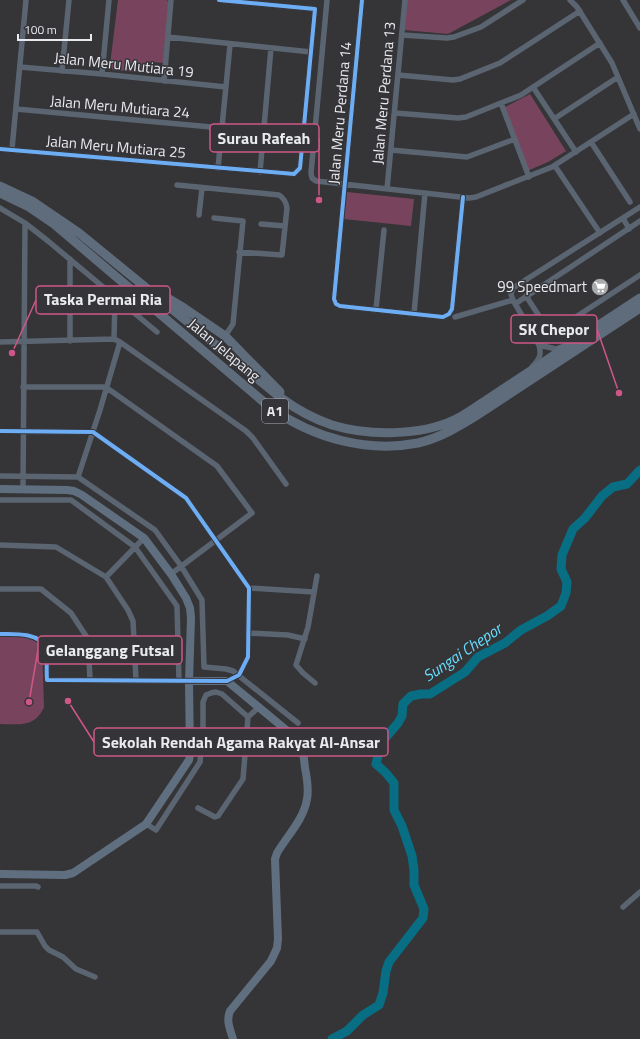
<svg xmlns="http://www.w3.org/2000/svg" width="640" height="1039" viewBox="0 0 640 1039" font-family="'Titillium Web',sans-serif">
<rect width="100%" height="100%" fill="#353538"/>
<path fill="#78445d" d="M118,0h49l2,3 -5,60 -15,-1 -1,11 -35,-3 -3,-5z
M407,0h104l-63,34 -44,-4z
M530,94l36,57 -18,11 -21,9 -22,-64z
M347,192l67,7 -3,27 -67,-7z
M0,636c16,0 29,-1 42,10l2,61c-9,21 -25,17 -44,17z"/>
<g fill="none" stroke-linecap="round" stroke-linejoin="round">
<path stroke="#086e84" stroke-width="9" d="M332,1039l15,-8 16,-16 16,-10 4,-12 3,-22 3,-9 34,-44 1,-9 -10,-24v-15l-2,-14 -10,-30 -8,-16v-27l-8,-10 -10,-9 5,-21 17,-20 4,-7 1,-12 8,-8 10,-2h9l8,-5 27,-17 13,-15 27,-14 16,-13 26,-14 14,-10 5,-13 1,-11 -6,-13 1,-14 11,-26 12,-11 17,-22 11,-9 14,-3 13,-14"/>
<path stroke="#5a6571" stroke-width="5.5" d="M327,0l-16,173 1,5 4,3 153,17 7,-1 76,-30 82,-53
M362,0l-28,299 2,5 4,2 103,11 6,-3 3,-5 11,-112
M570,0l7,7 35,56 28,66
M623,0l17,28
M402,35l45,3 7,-1 27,-10 42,-27
M168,37l143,15
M20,67l82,7 124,13
M62,71l7,-71
M102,74l7,-74
M398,75l55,5 7,-1 40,-16 80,-52
M164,81l7,-81
M533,87l43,65
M501,103l28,74
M16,109l206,19
M395,113l63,5 8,-1 55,-22 79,-52
M554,119l64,-42
M591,142l39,60
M0,149l294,25 6,-6 15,-159 -96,-9
M12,149l14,-149
M391,150l76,7 48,-18
M555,166l45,67
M218,168l12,-123
M260,172l11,-124
M177,185l102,10c5,3 7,7 8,13l-5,47 -43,-3
M387,189l18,-189
M0,208l25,15 23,18 109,91
M199,215l3,-27
M214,218l29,3 -10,103 -8,12
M623,218l6,11
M261,224l24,2
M70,259v82
M526,296l21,32 4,3 5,-1 84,-55
M115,297l-1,42 6,3 126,89 7,7 33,46
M515,304l125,-83
M376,309l8,-79
M414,314l11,-121
M455,317l58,-17
M0,342l114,-3
M539,345l17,4 5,-2
M532,367c7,-8 10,-11 7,-22l-26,-45 -2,-6 2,-6 127,-81
M23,387h80l4,1 110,78 35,47 -81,61
M0,431l93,1 93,66 63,90 -1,69 -9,18 -12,6
M0,476l78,1 77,53 26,36 21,34 2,67 22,2 7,2 65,52
M78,477l22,-67 20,-68
M23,489l2,-266
M0,500h71l64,47 42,59 2,74
M0,545l56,2 50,30 22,33 5,11 3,59
M106,577l38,-39
M249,588l65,4
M0,589h41l30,24 17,26 2,41
M248,633l40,2 17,4
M0,634c13,0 40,-2 45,14 3,9 1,22 2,32l142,1
M315,683l-12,-10 -7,-8 12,-38 9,-51
M198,808l17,9 3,-1 25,-37 5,-62 11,-10
M146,824l10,6 44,-68 3,-36v-24l3,-7 5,-2 5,-1 6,2 26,23
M0,886h36l2,1
M623,907l17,-15
M0,932h37l8,14 4,4 14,7 13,12 19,8"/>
<path stroke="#606f7f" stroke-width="8" d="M0,489l67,1 7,1 8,4 62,43 27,36 15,24 4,10 1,10 -2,63 1,74 -1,5 -43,64 -73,49 -8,2 -65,-1
M189,681h38l69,57c7,9 8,19 9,30 2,10 4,21 2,31 -3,20 -20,37 -30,54l-2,6 3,80 -1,9 -6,13 -41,50c-4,10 0,18 3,28"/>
<path stroke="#5e6c7c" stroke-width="9" d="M0,186l32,15 47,32 202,165c15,11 33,21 51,27 36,11 88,11 122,-5 11,-5 21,-13 31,-19 20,-13 39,-26 59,-39 31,-22 64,-43 96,-64
M0,193l29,14 25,17 218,185c42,29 95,44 146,34 22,-5 42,-17 61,-29l161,-106
M161,294l20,12 44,30 55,56"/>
<defs>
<path id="cycleway" d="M362,0l-28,299 2,5 4,2 103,11 6,-3 3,-5 11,-112
M0,149l294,25 6,-6 15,-159 -96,-9
M0,431l93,1 93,66 63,90 -1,69 -9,18 -12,6 -180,-1c-1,-10 1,-23 -2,-32 -5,-16 -32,-14 -45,-14"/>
</defs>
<use href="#cycleway" stroke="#343439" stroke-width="6"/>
<use href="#cycleway" stroke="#6dadf4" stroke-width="4"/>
</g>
<defs>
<symbol id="supermarket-disc" viewBox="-11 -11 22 22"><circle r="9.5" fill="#aaabae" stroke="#343439"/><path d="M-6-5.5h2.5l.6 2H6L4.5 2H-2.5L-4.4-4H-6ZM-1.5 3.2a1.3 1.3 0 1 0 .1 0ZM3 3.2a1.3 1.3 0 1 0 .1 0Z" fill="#fff"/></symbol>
</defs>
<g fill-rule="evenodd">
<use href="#supermarket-disc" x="590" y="277" width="20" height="20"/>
</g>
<g text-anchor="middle" stroke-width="3" stroke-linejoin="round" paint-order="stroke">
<rect fill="#343439" stroke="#b3b3b7" stroke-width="1" x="262" y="399" width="26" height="24" rx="3"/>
<g font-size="14" font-weight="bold" fill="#e9eaed">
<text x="275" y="416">A1</text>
</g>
<g font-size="15" fill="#e9eaed" stroke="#343439">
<text transform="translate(124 65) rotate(6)" y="5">Jalan Meru Mutiara 19</text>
<text transform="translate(384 93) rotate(-85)" y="5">Jalan Meru Perdana 13</text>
<text transform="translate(120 107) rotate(5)" y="5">Jalan Meru Mutiara 24</text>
<text transform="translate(340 113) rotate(-85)" y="5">Jalan Meru Perdana 14</text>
<text transform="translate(116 147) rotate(5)" y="5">Jalan Meru Mutiara 25</text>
<text transform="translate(224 350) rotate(40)" y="5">Jalan Jelapang</text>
</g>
<g font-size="15" fill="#e9eaed" stroke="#343439" text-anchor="end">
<text x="587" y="292">99 Speedmart</text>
</g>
<g font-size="16" font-style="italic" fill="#65defd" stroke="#343439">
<text transform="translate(462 652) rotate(-34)" y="6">Sungai Chepor</text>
</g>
</g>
<path fill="none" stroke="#ce5787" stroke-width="1.5" d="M319 200L319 138M12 353L36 300M619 393L597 329M29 702L38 650M68 701L94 742"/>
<g fill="#ce5787" stroke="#343439" stroke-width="1.5">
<circle cx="319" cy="200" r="4"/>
<circle cx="12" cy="353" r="4"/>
<circle cx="619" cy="393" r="4"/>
<circle cx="29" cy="702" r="4"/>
<circle cx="68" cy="701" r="4"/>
</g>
<g fill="#343439" stroke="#ce5787" stroke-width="1.5">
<rect x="210" y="124" width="109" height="28" rx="4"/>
<rect x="36" y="286" width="134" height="28" rx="4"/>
<rect x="511" y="315" width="86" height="28" rx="4"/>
<rect x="38" y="636" width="144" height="28" rx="4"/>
<rect x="94" y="728" width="294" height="28" rx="4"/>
</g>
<g font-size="16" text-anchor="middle" font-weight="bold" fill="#e9eaed">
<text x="264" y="144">Surau Rafeah</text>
<text x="103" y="305">Taska Permai Ria</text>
<text x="554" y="335">SK Chepor</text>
<text x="110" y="656">Gelanggang Futsal</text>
<text x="241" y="748">Sekolah Rendah Agama Rakyat Al-Ansar</text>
</g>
<path d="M18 34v6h73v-6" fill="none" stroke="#e9eaed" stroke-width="2"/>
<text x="24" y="34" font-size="12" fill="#e9eaed" stroke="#343439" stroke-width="3" paint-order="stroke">100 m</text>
</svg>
